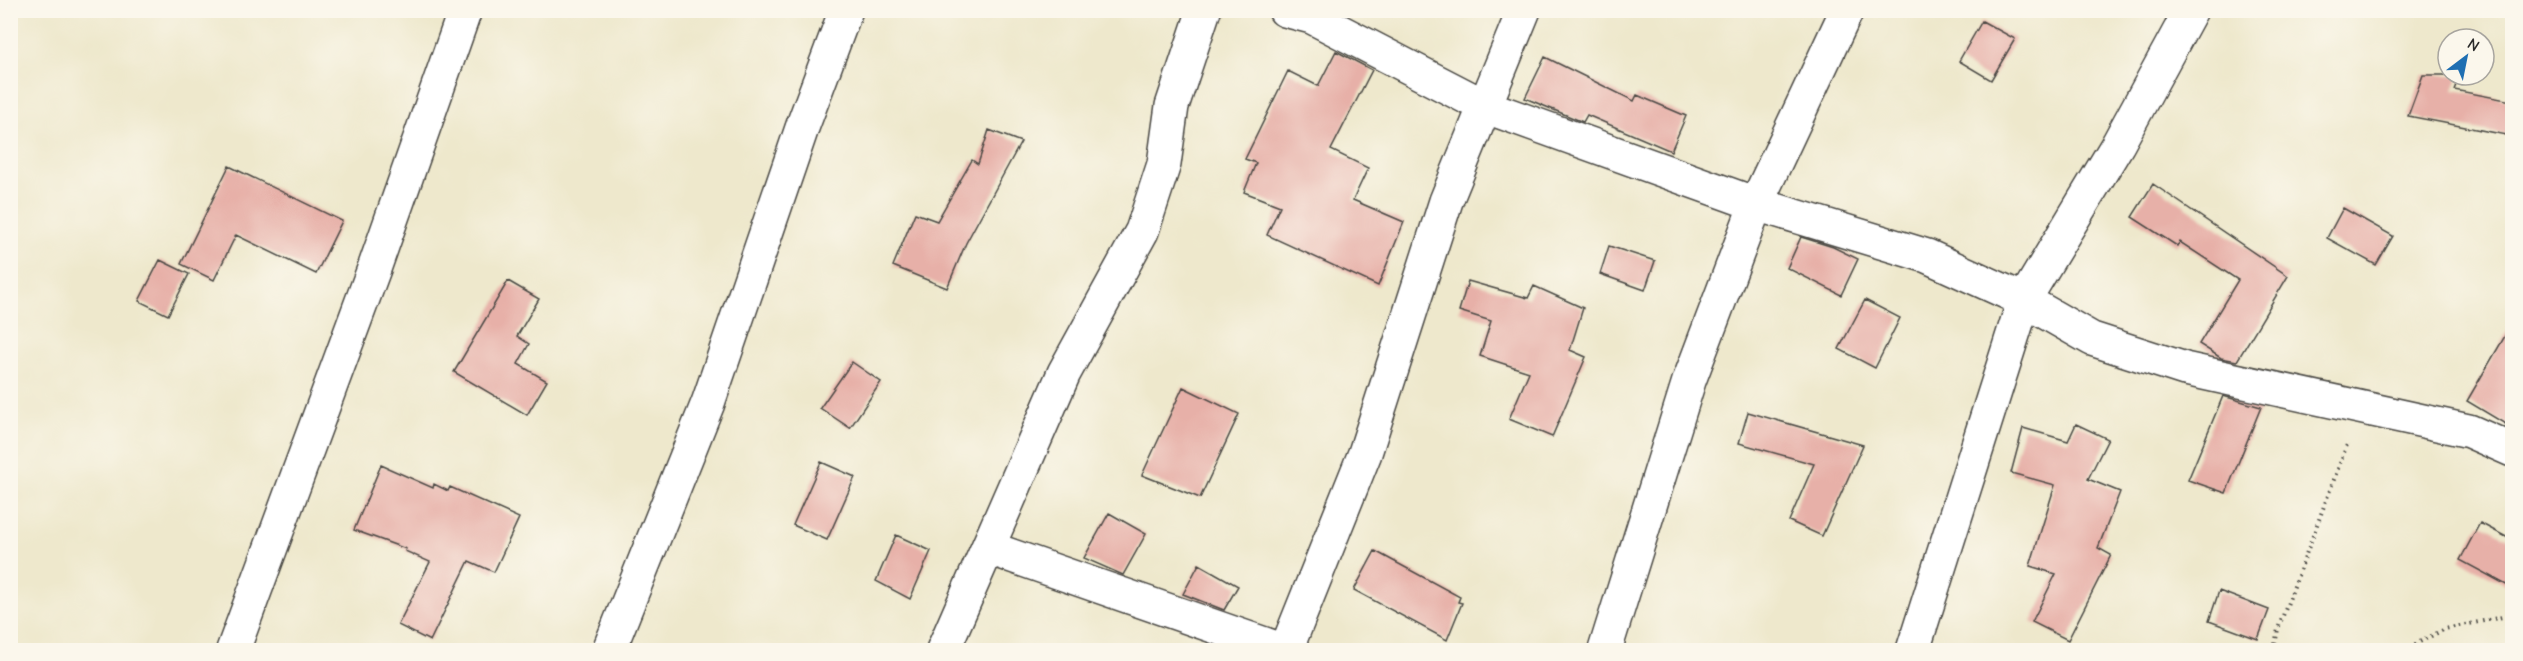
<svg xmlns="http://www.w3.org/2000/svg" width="2523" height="661" viewBox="0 0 2523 661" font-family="'Comic Neue',sans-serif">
<rect width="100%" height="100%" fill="#fbf7ec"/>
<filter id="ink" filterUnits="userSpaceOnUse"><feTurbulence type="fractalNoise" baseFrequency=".0167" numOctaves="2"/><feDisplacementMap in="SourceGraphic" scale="12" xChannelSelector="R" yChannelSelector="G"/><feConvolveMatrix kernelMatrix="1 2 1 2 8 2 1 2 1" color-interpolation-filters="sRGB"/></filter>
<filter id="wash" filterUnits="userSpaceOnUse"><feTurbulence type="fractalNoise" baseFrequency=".008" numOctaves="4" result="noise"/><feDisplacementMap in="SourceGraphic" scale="24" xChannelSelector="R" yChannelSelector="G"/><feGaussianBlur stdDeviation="1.35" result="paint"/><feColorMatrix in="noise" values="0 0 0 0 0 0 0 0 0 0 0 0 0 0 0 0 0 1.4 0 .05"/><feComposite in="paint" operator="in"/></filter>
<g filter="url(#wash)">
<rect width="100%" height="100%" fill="#eee8cc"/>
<g id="blocks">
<path fill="#e7b0a8" d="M1982,21l33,18 -24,41 -32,-19z
M1336,51l36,19 -41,80 37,18 -15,32 51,22 -26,64 -111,-51 13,-29 -36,-14 12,-29 -11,-4 43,-88 30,15z
M1545,57l89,44 3,-6 49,21 -15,35 -84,-36 -4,7 -58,-24z
M2423,75h37l-6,15 58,11v35l-104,-20z
M989,130l32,12 -55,101 -19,45 -54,-22 22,-53 22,8 35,-61 6,4z
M229,166l113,55 -26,53 -80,-39 -22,45 -33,-16z
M2153,184l135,92 -51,85 -16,-3 -22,-14 39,-64 -58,-38 -3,4 -45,-29z
M2343,208l50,28 -17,29 -49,-27z
M1801,237l32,10 25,12 -17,36 -54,-27z
M1609,246l46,15 -10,29 -45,-16z
M160,260l29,14 -21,41 -29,-14z
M508,281l31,18 -22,37 12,8 -11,20 29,17 -20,34 -73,-43z
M1468,281l60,17 6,-12 49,22 -13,42 16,7 -34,80 -43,-18 20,-47 -49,-16 11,-35 -32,-10z
M1865,300l35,18 -25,50 -36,-19z
M2512,324v104l-45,-27z
M852,362l29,20 -31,46 -30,-20z
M1183,387l56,27 -39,84 -58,-23z
M2223,396l38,11 -35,86 -38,-13z
M1748,412l115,33 -41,91 -33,-15 25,-57 -75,-21z
M2076,424l32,15 -20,40 32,13 -22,56 13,7 -43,85 -36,-18 24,-48 -26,-8 25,-81 -44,-12 12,-45 45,13z
M821,462l34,15 -28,63 -34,-15z
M381,465l52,23 1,-4 14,7 2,-4 69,31 -25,54 -25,-11 -39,80 -32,-16 32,-63 -25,-11 1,-2 -52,-19z
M1109,513l37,21 -23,41 -39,-17z
M2480,523l32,17v48l-52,-28z
M896,535l35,16 -21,48 -34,-18z
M1375,551l85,46 -2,5 4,1 -15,37 -93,-50z
M1199,564l39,22 -14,24 -41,-16z
M2219,591l50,19 -11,29 -49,-18z"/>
</g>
</g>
<g filter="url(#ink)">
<use href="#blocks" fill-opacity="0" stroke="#484743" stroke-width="1.5"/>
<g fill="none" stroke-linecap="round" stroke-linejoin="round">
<defs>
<path id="street" d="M1285,10l27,7 172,89 272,98 171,52 97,44 68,39 93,30 284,62 43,19
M989,548l293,102
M233,650l142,-384 90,-256
M609,650l99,-247 95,-278 43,-115
M943,650l121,-277 78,-142 22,-67 8,-58 32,-96
M1286,650l79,-197 81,-252 78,-191
M1605,650l84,-269 67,-177 91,-194
M1913,650l111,-350 94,-156 73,-134"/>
</defs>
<use href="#street" stroke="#484743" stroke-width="36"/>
<path stroke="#484743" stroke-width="4" stroke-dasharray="1.5 4.5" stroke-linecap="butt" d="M2274,650l4,-21 70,-187
M2404,650l41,-21 67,-14"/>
<use href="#street" stroke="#fff" stroke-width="33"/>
</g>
</g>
<rect width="2523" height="661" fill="none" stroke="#fbf7ec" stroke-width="36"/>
<g transform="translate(2466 57) rotate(32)"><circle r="28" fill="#fbf7ec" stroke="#a8a59f" stroke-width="1.5"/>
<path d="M0-4.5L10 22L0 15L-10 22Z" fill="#1f6fb2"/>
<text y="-9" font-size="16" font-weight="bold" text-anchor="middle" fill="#2b2b2b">N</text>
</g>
</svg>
